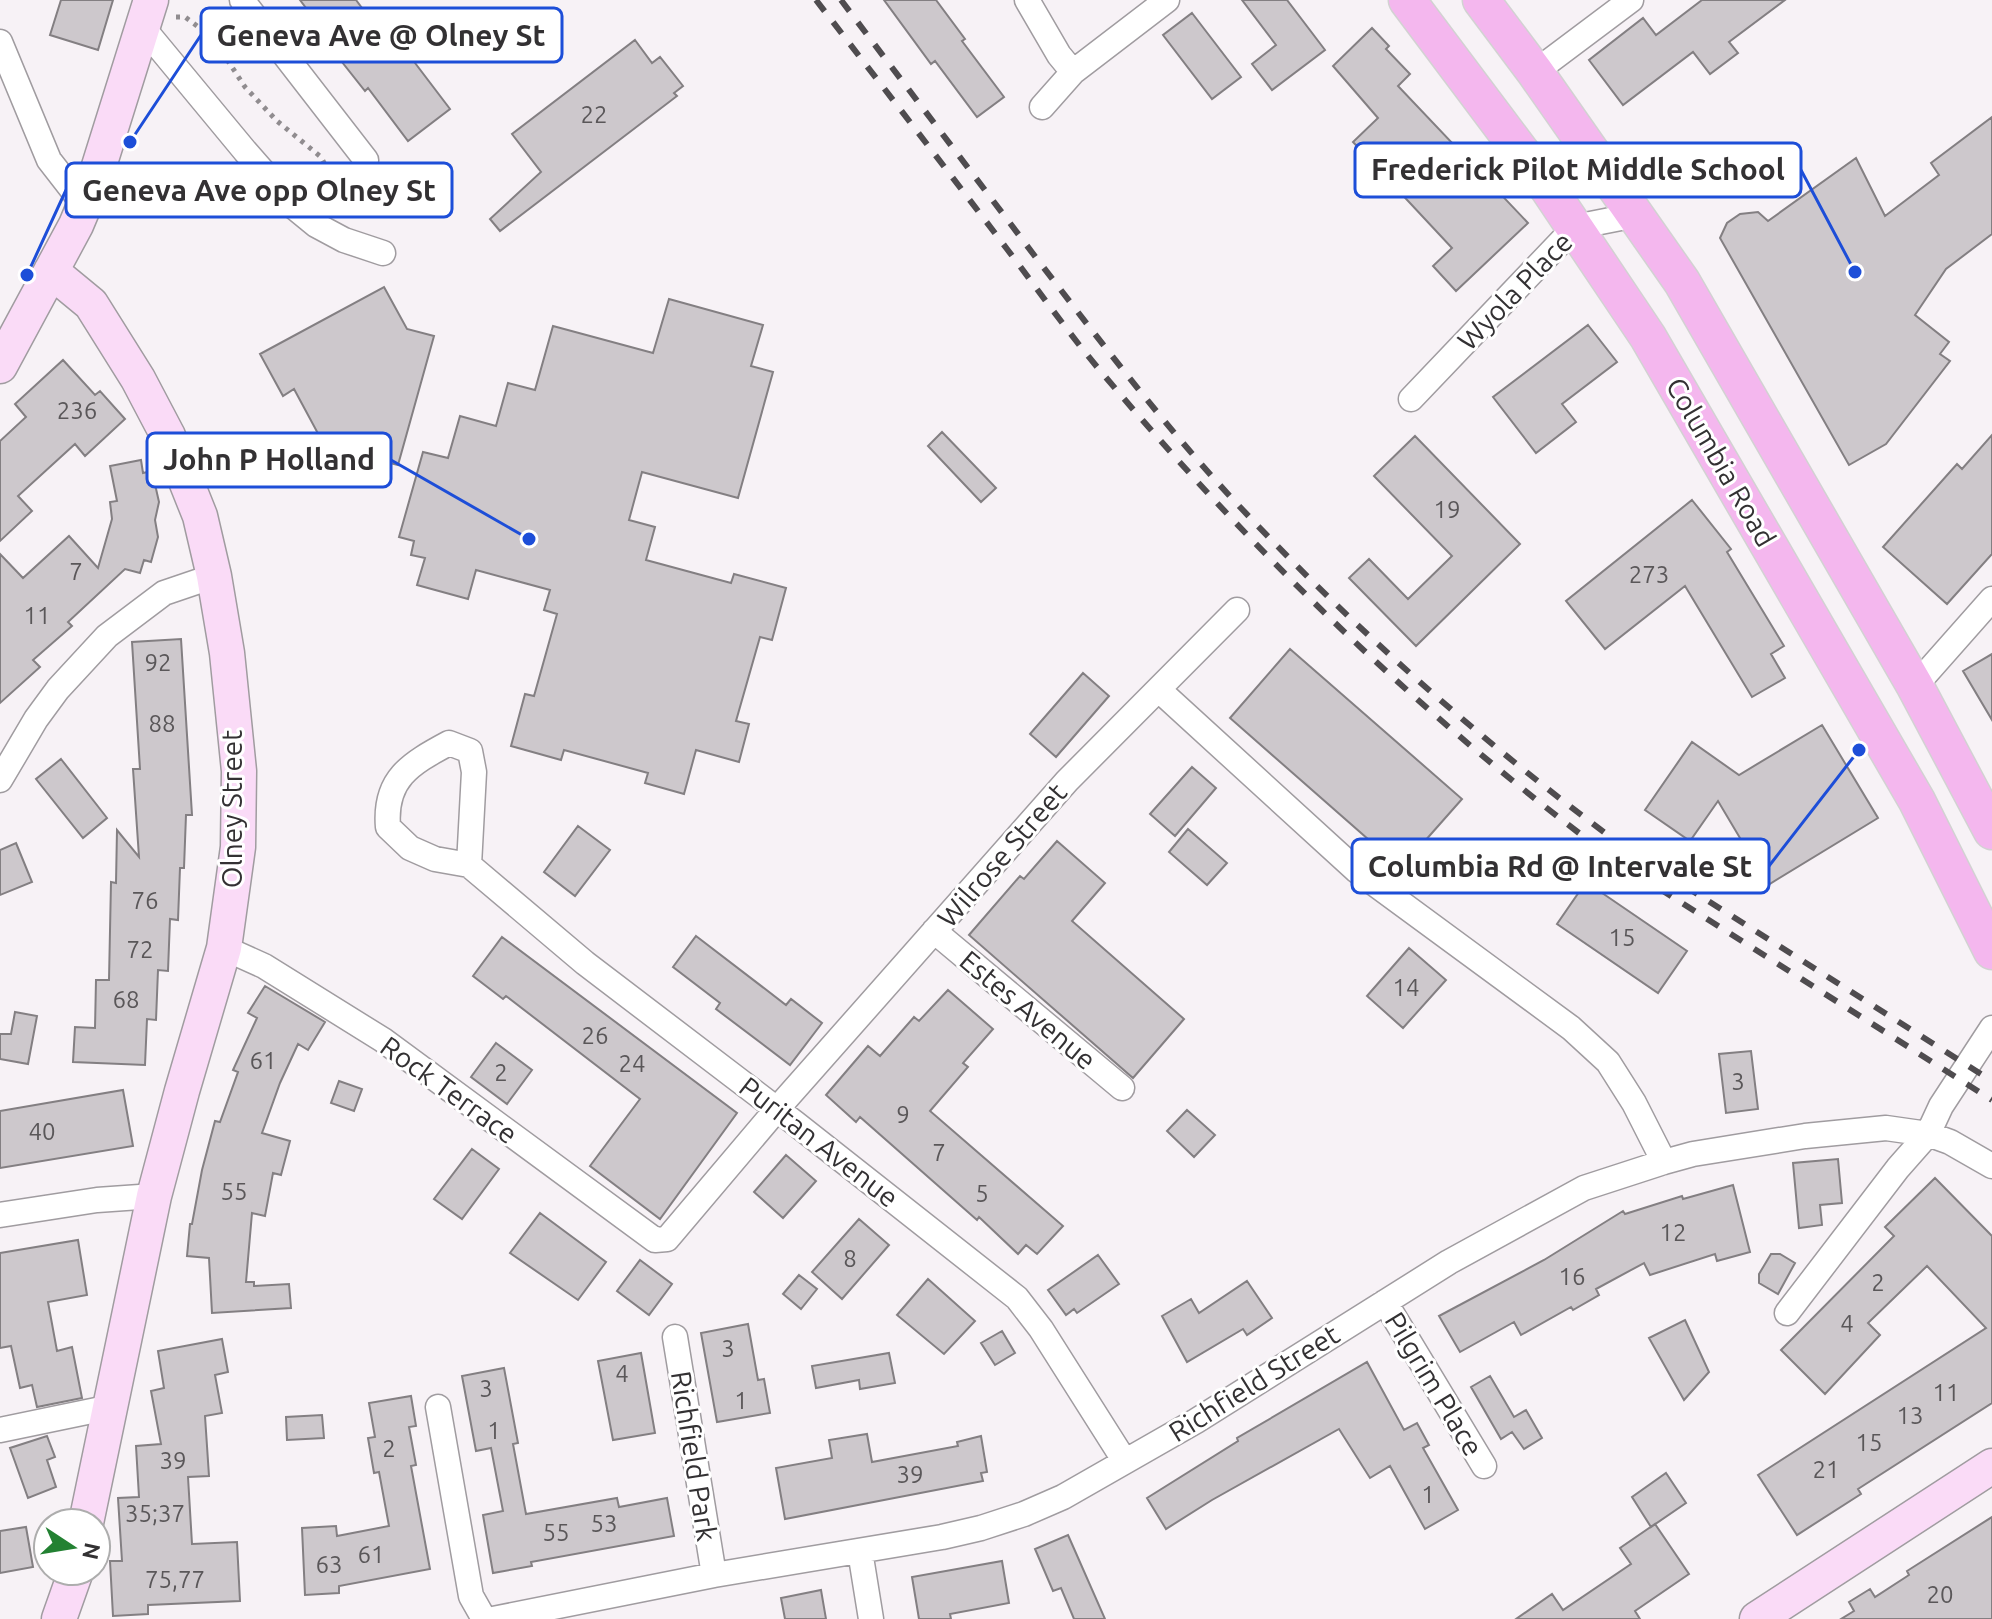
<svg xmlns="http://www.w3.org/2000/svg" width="1992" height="1619" viewBox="0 0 1992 1619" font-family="Ubuntu,sans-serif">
<rect width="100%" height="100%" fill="#f7f2f6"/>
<path fill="#cdc8cc" stroke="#837f82" stroke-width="2" d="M61,0h52l-15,50 -48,-15z
M300,0h56l24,32 5,-4 9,12 2,-2 54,71 -42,32 -40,-53 -3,3 -23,-29 3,-2z
M884,0h52l29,39 -3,2 42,56 -27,20 -42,-56 -4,3z
M1242,0h45l38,50 -53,40 -20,-26 24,-19z
M1702,0h83l-56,42 9,11 -28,21 -17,-22 -70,53 -34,-45 54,-42 13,17z
M1192,13l49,64 -29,22 -49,-64z
M1372,28l17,18 -3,3 24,25 -12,12 130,137 -72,68 -23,-25 19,-18 -99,-106 25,-24 -45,-52z
M635,40l17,23 8,-6 23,29 -9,7 3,3 -177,135 -10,-12 51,-47 -29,-38z
M1992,117v117l-46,35 -31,46 34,27 -9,12 10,7 -64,83 -37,21 -129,-227 7,-15 13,-9 18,-2 10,9 88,-63 29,58 54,-41 -8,-12z
M384,287l23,42 27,7 -36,129 -39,-10 -23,12 -42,-78 -11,7 -23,-42z
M669,299l94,26 -12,41 22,6 -35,126 -96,-26 -13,48 26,7 -9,33 85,23 3,-9 52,14 -14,52 -12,-3 -24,84 13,3 -10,38 -43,-12 -12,44 -39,-11 3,-10 -84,-23 -3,10 -50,-14 14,-52 9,2 23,-82 -13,-4 6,-20 -74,-20 -8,29 -51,-14 8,-27 -14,-3 3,-14 -15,-4 24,-85 25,6 12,-42 36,10 12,-43 27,7 18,-64 100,27z
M1588,325l29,37 -55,42 14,18 -40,31 -43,-56z
M63,360l32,35 5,-4 25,28 -40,37 -10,-12 -57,52 14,15 -32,30v-100l26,-24 -11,-13z
M942,432l54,56 -15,14 -53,-56z
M1992,435v119l-45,50 -64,-57 74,-83 5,5z
M1415,436l105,108 -104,102 -67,-68 20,-19 39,40 44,-43 -78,-80z
M141,460l2,13 9,-2 7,31 -4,18 3,17 -7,25 -7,-2 -4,13 -15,-4 -57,53 4,4 -39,34 7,7 -40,36v-149l23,24 46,-42 29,32 14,-49 -2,-17 7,-1 -7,-35z
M1692,500l39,49 -4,3 57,94 -13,8 14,24 -33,19 -67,-111 -80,63 -39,-48z
M181,639l11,176h-6l-2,53h-4l-2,52 -8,-1 -2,52 -10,-1 -2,50 -9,-1 -2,46 -72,-3 2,-35 20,1 1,-48h13l2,-98 5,1 1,-53 22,27 -6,-88h7l-8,-127z
M1290,649l172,150 -61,69 -171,-150z
M1992,654v66l-29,-49z
M1083,673l26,23 -53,61 -26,-23z
M1822,725l56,93 -110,67 -50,-84 -28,40 -45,-31 47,-68 47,33z
M61,759l46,59 -24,20 -47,-59z
M1192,767l24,21 -41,48 -25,-22z
M578,826l32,24 -35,46 -31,-24z
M1188,829l39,34 -20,22 -38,-33z
M1057,841l48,42 -33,38 112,98 -51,59 -164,-143 51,-59 4,3z
M16,843l16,39 -32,13v-45z
M1586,882l101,69 -29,42 -101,-69z
M696,936l90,69 5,-6 31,24 -32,42 -74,-56 4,-6 -47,-36z
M502,937l235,176 -77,106 -70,-53 50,-67 -134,-103 -3,3 -30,-23z
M1409,948l37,32 -43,48 -36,-32z
M265,986l60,36 -17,28 -10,-6 -18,39 -18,50 28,8 -9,34 -8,-2 -8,43 -13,-3 -6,69h8v4l35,-2 2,24 -79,5 -3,-55 -22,-2 3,-32h2l10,-54 13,-49 5,1 18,-50 -5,-2 24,-52 -9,-5z
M948,990l45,39 -30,34 5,4 -38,44 133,115 -26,28 -11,-9 -8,9 -39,-37 -2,3 -117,-103 -4,5 -30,-27 42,-49 12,10 34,-39 5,4z
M15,1012l22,4 -9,48 -28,-5v-25h11z
M496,1043l36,27 -25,34 -36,-27z
M1751,1051l7,58 -32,4 -7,-59z
M339,1081l23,8 -8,22 -23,-8z
M123,1090l10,56 -133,22v-57z
M1187,1110l28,25 -21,22 -27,-26z
M472,1149l27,20 -37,50 -28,-20z
M786,1155l30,26 -33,37 -29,-26z
M1838,1159l4,44 -22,2 2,20 -23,3 -6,-65z
M1935,1178l57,58v167l-134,86 3,5 -64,41 -39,-60 228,-147 -59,-62 -59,57 12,12 -55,59 -44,-44 113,-114 -9,-9z
M1733,1185l17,67 -33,9 -2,-7 -65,21 -6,-12 -48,26 3,6 -26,15 -2,-3 -50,28 -7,-13 -54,30 -21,-36 105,-56 79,-49 2,3 57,-18 1,3z
M540,1213l66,49 -28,38 -68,-47z
M859,1219l30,26 -47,54 -30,-27z
M78,1240l9,55 -39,7 9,49 15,-4 10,51 -45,9 -5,-22 -12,3 -9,-42 -11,2v-95z
M1771,1254h9l15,9 -17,31 -19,-11v-9z
M1098,1255l21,29 -42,29 -3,-4 -8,6 -18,-25z
M640,1260l32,24 -23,31 -32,-24z
M799,1275l18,14 -16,20 -18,-15z
M928,1279l47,42 -31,33 -47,-39z
M1247,1281l25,37 -25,17 -4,-6 -56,33 -25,-46 29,-17 8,14z
M1685,1320l24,52 -25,28 -35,-62z
M748,1324l10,56 6,-1 6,34 -53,9 -16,-89z
M1002,1331l13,22 -20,12 -14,-22z
M222,1339l6,33 -13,3 7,38 -17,3 4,60 -21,1 4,67 45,-2 3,59 -92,4v9l-35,2 -3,-55h12l-4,-63 21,-1 -3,-51 25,-2 -10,-53 13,-3 -6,-37z
M641,1353l14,80 -42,7 -15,-79z
M889,1353l6,30 -35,6 -1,-9 -43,8 -4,-22z
M1367,1362l37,68 13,-7 12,22 -6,3 35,62 -33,19 -35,-63 -20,12 -31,-49 -127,71 -46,29 -19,-31 91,-57 -1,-3z
M504,1368l14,75 -5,1 13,70 91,-16 2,9 48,-9 7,38 -143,26 1,4 -39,7 -10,-58 20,-4 -12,-63 -15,3 -14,-75z
M1490,1376l24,41 12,-7 16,28 -18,11 -12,-17 -11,7 -30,-52z
M411,1396l5,30 -7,1 7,38 -5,1 19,103 -91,17v7l-34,2 -3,-67 34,-2 1,10 52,-10 -10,-54 -5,1 -6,-35 7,-1 -6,-34z
M322,1415l2,23 -37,2 -1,-23z
M867,1434l5,28 86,-16 -1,-4 24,-6 6,36 -6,1 2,8 -198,38 -9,-51 56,-10 -3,-18z
M47,1436l8,21 -8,3 9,27 -28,11 -18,-50z
M1666,1473l20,30 -35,24 -19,-30z
M1992,1517v102h-151l13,-8 -5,-9 21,-13 5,8 34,-22 -2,-4z
M1655,1524l34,50 -54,37 5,8h-124l36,-25 11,16 68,-46 -11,-16z
M26,1527l7,40 -33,6v-42z
M1068,1535l37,84h-31l-13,-31 -8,3 -18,-42z
M1002,1561l7,42 -59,11 1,5h-32l-7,-42z
M821,1590l5,29h-41l-4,-21z"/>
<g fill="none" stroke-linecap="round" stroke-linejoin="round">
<defs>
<path id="street" d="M242,0l124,160
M1027,0l32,55 14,17
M144,29l101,122 49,56 22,18 28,15 39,13
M0,42l49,118 35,45
M1535,72l96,-72
M1042,107l31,-35 94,-72
M1411,399l164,-172 61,-12
M1915,686l77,-87
M1159,690l197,180 215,158 37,34 26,41 30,59
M0,780l36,-61 22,-30 49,-53 57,-43 50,-17
M469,865l5,-93 -4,-21 -21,-8c-39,21 -65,36 -61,84l22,21 25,11 34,6 116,98 210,160 222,175 24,31 83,131
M934,931l188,157
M224,948l40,18 119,74 272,200 12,-1 110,-130 290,-328 170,-171
M0,1215l97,-15 57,-4
M1385,1302l99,164
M1787,1313l111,-145 30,-34 13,-28 51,-78
M675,1337l39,238
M438,1407l33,189 13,23
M0,1430l111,-23
M860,1551l11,68
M493,1619l221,-44 228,-38 39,-9 43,-14 39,-17 133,-76 253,-159 135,-74 80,-26 29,-8 112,-18 81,-8 42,6 22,8 42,24"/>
<path id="secondary" d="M51,271l40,33 47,75 30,57 32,80 14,60 13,77 12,118 -1,76 -14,101 -42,143 -28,105 -68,327
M0,366l76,-141 18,-43 57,-182
M59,1619l17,-48
M1757,1619l235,-153"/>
<path id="primary" d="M1407,0l141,188 100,149 269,464 75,150
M1481,0l54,72 147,210 233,404 77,145"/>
</defs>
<use href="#street" stroke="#a09ca0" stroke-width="27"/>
<use href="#secondary" stroke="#a09ca0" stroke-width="37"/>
<use href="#primary" stroke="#d2d2d2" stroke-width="39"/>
<path stroke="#908c8f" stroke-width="5" stroke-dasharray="4 6" stroke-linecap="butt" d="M176,17h9l28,21 32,49 32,34 44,36 30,58"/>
<use href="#street" stroke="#fff" stroke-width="24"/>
<use href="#secondary" stroke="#fadbf7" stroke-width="34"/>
<use href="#primary" stroke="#f4b7ee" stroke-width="36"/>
<path stroke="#4f4c4f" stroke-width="6" stroke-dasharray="14 14" stroke-linecap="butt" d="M816,0c64,83 128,166 191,249 32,42 62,85 96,125 153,182 324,348 516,489l373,237
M841,0c64,85 129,170 193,255 66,86 132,173 206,252 118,126 249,241 388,343l364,231"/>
</g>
<g text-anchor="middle" stroke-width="6" stroke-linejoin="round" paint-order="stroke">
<g font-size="24" fill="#5a5759">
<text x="594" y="123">22</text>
<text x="77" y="419">236</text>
<text x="1447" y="518">19</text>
<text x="76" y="580">7</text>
<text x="1649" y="583">273</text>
<text x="37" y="624">11</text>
<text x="158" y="671">92</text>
<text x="162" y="732">88</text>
<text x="145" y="909">76</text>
<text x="1622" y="946">15</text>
<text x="140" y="958">72</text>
<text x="1406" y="996">14</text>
<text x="126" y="1008">68</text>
<text x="595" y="1044">26</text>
<text x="263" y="1069">61</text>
<text x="632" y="1072">24</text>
<text x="501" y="1081">2</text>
<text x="1738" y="1090">3</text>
<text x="903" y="1123">9</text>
<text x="42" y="1140">40</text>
<text x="939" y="1161">7</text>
<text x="234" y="1200">55</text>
<text x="982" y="1202">5</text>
<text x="1673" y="1241">12</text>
<text x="850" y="1267">8</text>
<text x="1572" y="1285">16</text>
<text x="1878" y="1291">2</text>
<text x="1847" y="1332">4</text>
<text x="728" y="1357">3</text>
<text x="622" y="1382">4</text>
<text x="486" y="1397">3</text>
<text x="1946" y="1401">11</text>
<text x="741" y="1409">1</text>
<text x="1910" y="1424">13</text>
<text x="494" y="1439">1</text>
<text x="1869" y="1451">15</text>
<text x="389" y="1457">2</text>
<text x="173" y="1469">39</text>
<text x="1826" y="1478">21</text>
<text x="910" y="1483">39</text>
<text x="1428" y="1503">1</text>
<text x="155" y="1522">35;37</text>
<text x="604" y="1532">53</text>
<text x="556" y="1541">55</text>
<text x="371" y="1563">61</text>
<text x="329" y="1573">63</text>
<text x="175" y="1588">75,77</text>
<text x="1940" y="1603">20</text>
</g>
<g font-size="28" fill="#333133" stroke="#fff">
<text transform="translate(1515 291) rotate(-46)" y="10">Wyola Place</text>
<text transform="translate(1721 462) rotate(60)" y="10">Columbia Road</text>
<text transform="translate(232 809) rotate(-90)" y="10">Olney Street</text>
<text transform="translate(1002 855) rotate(-49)" y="10">Wilrose Street</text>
<text transform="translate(1028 1010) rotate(40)" y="10">Estes Avenue</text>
<text transform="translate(449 1090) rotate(36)" y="10">Rock Terrace</text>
<text transform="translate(819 1142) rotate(38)" y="10">Puritan Avenue</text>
<text transform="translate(1254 1383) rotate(-32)" y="10">Richfield Street</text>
<text transform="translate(1434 1384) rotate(59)" y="10">Pilgrim Place</text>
<text transform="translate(694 1456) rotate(81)" y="10">Richfield Park</text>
</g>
</g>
<path fill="none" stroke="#1d4ed8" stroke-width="3" d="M130 142L201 35M1855 272L1801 170M27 275L66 190M529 539L391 460M1859 750L1769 866"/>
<g fill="#1d4ed8" stroke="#fff" stroke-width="3">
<circle cx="130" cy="142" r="8"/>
<circle cx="1855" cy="272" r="8"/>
<circle cx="27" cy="275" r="8"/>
<circle cx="529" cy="539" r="8"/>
<circle cx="1859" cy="750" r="8"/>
</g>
<g fill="#fff" stroke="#1d4ed8" stroke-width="3">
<rect x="201" y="8" width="361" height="54" rx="8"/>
<rect x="1355" y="143" width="446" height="54" rx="8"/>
<rect x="66" y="163" width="386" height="54" rx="8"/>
<rect x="147" y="433" width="244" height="54" rx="8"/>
<rect x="1352" y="839" width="417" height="54" rx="8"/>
</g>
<g font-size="30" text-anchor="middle" font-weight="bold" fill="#333133">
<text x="381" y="46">Geneva Ave @ Olney St</text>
<text x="1578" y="180">Frederick Pilot Middle School</text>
<text x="259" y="201">Geneva Ave opp Olney St</text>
<text x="269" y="470">John P Holland</text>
<text x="1560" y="877">Columbia Rd @ Intervale St</text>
</g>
<g transform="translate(72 1547) rotate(102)"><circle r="38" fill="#ffffff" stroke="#adadad" stroke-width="2"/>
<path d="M0-6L14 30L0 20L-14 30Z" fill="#238132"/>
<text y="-12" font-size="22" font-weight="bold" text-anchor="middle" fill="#333133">N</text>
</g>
</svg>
